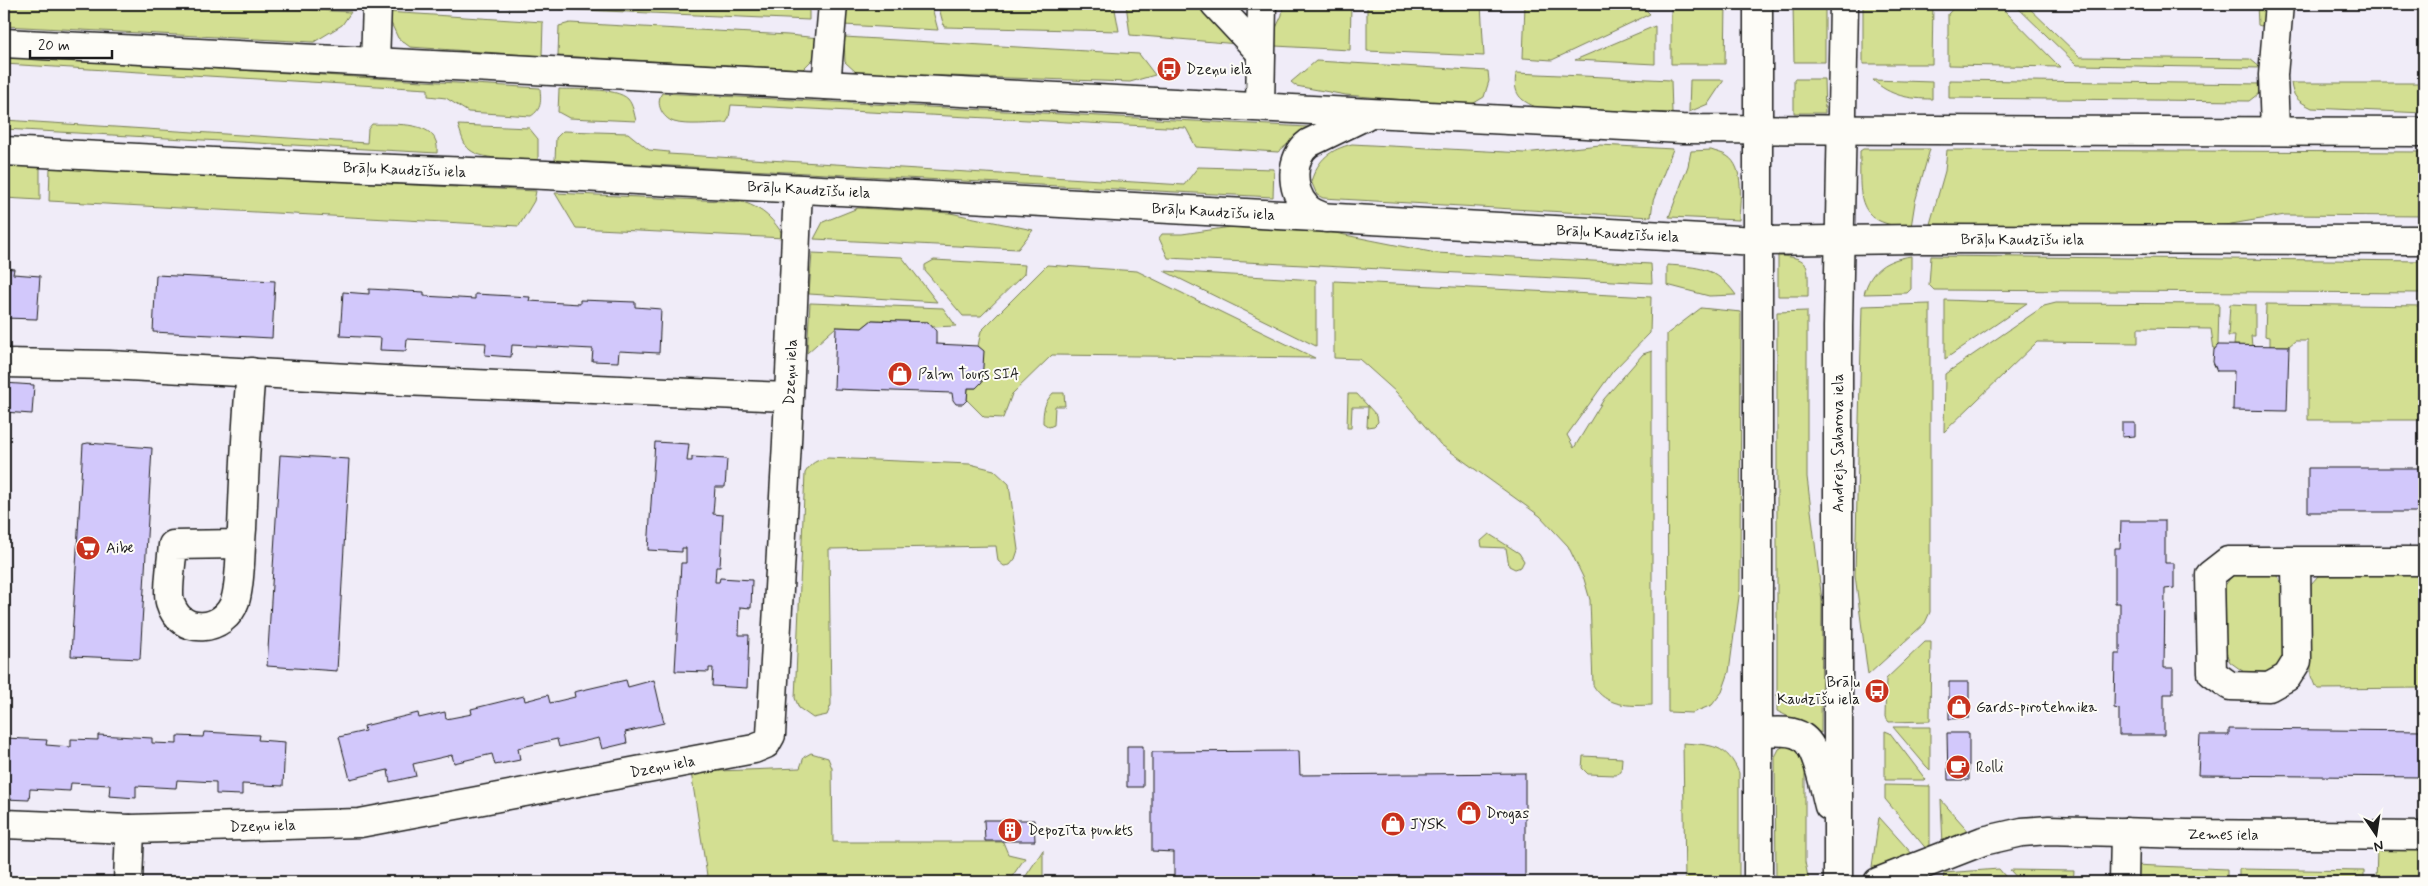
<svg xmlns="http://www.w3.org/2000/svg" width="2428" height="886" viewBox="0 0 2428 886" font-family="Mynerve,sans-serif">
<rect width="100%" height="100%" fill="#f0ecf8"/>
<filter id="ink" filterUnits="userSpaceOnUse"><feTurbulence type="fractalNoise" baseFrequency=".02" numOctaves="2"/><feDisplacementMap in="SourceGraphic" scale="10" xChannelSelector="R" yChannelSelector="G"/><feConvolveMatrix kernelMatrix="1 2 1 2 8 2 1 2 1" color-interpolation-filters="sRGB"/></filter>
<g filter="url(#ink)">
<path fill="#d3df92" stroke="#787e57" d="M4,4h207l140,8 -9,13 -28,17 -310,-16z
M461,4h85v5z
M560,4h249v16l-249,-11z
M845,4h86l7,26 -95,-5z
M938,4h176l5,27 -175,-4z
M1126,4h73l39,40 -108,-9z
M1283,4h68l-1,46 -75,-4 1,-18 6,-13z
M1367,4h114l3,52 -117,-5z
M1525,4h115l10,10 -98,46 -29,-2z
M1671,4h55l-1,60h-54z
M1793,4h32v58h-31z
M1863,4h70l-1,60h-69z
M1957,4h41l62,63 -112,-2v-51z
M2014,4h11l55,53 170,2 11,9 -184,-3z
M2257,4h9l-2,20 -3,2 -3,-1z
M386,12l157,10 -1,34 -132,-9 -12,-9z
M570,23l218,12 32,3 -2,16 -15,15 -245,-13 1,-30z
M1655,26v38l-80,-4z
M844,37l295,17 16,21 -25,7 -273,-9 -12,-11z
M4,56l536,32c1,13 2,21 -9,28l-63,-4 -22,-14 -18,-2v-7l-424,-25z
M1316,61l172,10 1,10 -5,16 -10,6 -10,2 -118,-10 -50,-9 -5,-4z
M1516,73l155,7 1,33 -134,-5c-19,-8 -25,-14 -22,-35z
M1794,79h30l1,34h-31z
M1690,80h34l-16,24 -19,8z
M1873,80l59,2v17c-23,0 -42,-3 -59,-19z
M1949,80l314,4 -5,10 -9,7 -300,-3z
M2291,83h133v30l-112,-5c-14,-7 -19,-10 -21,-25z
M559,89c17,1 57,-2 69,10 5,6 6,14 8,22l-67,-3 -11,-6z
M662,93l646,34 -30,25 -82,-5 -10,-19 -455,-23 -2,13 -3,5c-14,0 -40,3 -52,-1 -12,-4 -19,-19 -12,-29z
M4,120l363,23 1,-14 4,-5c22,1 69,-5 65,29l-433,-24z
M458,125l71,3 9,11v21c-18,-1 -54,1 -68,-10 -7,-5 -9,-17 -12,-25z
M563,131l65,2 21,17 20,2 -1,2 516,31 14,-18 76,2 -1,28 -718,-37 1,-22z
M1352,144l172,9 76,-8 73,4 -20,52 -2,16 -328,-19 -6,-3 -6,-14c8,-23 19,-31 41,-37z
M1863,149h67l-15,53 -4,25c-57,-2 -51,-31 -51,-76z
M1711,150c5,2 12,3 16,6 18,11 13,46 12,64l-70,-3 19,-51 3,-15z
M1947,150l477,2v64l-139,-1 -78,13 -277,-4 15,-53z
M4,164l36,2v34l-36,-2z
M50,167l486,24 -2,10 -15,25 -470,-25z
M555,193l188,9c21,7 31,18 42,36l-209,-10z
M858,208l92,5 83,17 -15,19 -204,-10 9,-17z
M1231,227l104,6 101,20 215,11 1,19 -484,-25 -9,-20 3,-4h20z
M812,253l90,4 35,45 -128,-8z
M1778,256c34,1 30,10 30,40h-30z
M1911,256v33l-4,4 -43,1c7,-25 22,-34 47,-38z
M1931,256l493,5v32l-490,-3 -5,-5z
M934,260l91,5 -1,9 -43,42h-18l-38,-45v-6z
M1047,265l90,6 178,87 -263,-3 -40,39 -9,24 -19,-1 -17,-17 1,-12h8l6,-6 -4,-36 3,-15z
M1667,265c32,2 49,2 69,30l-27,1 -42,-11z
M1164,271l152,9v66z
M1334,281l317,16 -1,36 -37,38 -46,64 7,13 30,-49 39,-45 9,-3v354c-23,1 -46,2 -59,-20l-3,-85 -6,-21 -16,-33 -28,-30 -100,-72 -43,-51 -38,-34 -25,-1z
M1945,300l82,3 -82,56z
M810,303l133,5 13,18 -24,1 -4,-5 -56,-2 -10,8 -26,-1 -29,26z
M2056,303l163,1 -1,41 -4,5 -3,-21 -73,-1v15l-101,-1 -93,90 1,-58 99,-68z
M1930,304v308l-5,11 -57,52 -13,-100 7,-269z
M2230,304l25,1v31h-4l1,10 -18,-1 1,-9h-7z
M2266,304l158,2v114h-116v-79h-13l-6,5h-19v-9l-5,-1z
M1701,308l40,4 -1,277 -11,83 -7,20 -10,13 -20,8 -24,-1 -1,-378z
M1807,311v166l15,124 -1,132 -44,-22v-399z
M1053,393h11l1,13h-10l-1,19 -5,2 -6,-4c0,-13 1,-20 10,-30z
M1348,394h9l20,22 1,6 -4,4 -7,1 1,-20h-16l-1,21h-4z
M828,458l142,6 24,6 15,14 9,66 -3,9 -5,6 -6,1 -6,-5 -2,-15 -167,3 2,156 -4,10 -14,3 -14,-10 -4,-10 10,-225c6,-10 11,-13 23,-15z
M1489,534l30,19 5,8 -3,6 -6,2 -6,-3 -3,-18 -24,-1 -1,-6z
M2267,568l11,9 8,13 1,60 -5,13 -11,9h-27l-14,-10 -6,-14v-61l7,-10 14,-8z
M2395,575l29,1v112l-105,1 -4,-3 -4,-10v-92l7,-8z
M1925,642h6l-1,79 -41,1 -4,-5 1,-38z
M1893,727h37v43l-4,-4z
M1885,731l5,2 36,47h-41z
M1683,743c28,2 44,1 56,30v109h-54z
M1784,746l16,3 5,11v102l4,20h-33l-1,-125 4,-8z
M811,753l17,5 4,10 1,74h170l5,12 17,4 -17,24h-300l-17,-110 109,-4 4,-11z
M1583,756l39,2 -1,14 -6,3 -27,-1 -6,-6z
M1885,785l45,1v65h-2l-43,-52z
M1941,800l30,34 -28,12z
M1879,817l36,40 -29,12 -14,-2z
M2377,848l47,1v33h-48z
M1043,850v32h-21z
M2134,865l93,4v13h-93z
M1999,869l11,13h-67l1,-9z
M2239,869l125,2v11h-125z
M2010,870l64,1 -1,11h-52z"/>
<path fill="#d2c8fb" stroke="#1c1c1c" d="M2157,4h12v3h-12z
M4,268l10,1 -1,5 27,2 -3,43 -33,-1z
M156,275l119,6 -3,57 -119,-6z
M369,289l55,3v4l51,3v-5l55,3 -1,4 51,3v-4l55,2v5l26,2 -2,44 -40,-2 -1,11 -26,-1 1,-12 -81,-4 -1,12 -26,-2 1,-12 -79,-4 -1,12 -26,-1 1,-12 -41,-2 3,-44 26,2z
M872,320l56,2 8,9v13l42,2 6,5 -2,31 -6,6h-8l-1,12 -4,4h-7l-3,-4 -1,-7 -118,-4 2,-62 26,1z
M2218,345l71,1 -2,65 -54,-1 1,-39h-17l-4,-9 1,-12z
M4,383l30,2 -2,29 -28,-2z
M2122,423h13v13l-13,1z
M655,442l34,2 -2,17h5v-4l35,2 -2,28h-10l-2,27 10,1 -3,52h-4l-1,15h4l1,-4 32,2 -1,28 -11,-1 -1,28h10l-2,53 -35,-2 1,-18h-4v4l-34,-1 6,-108h5v-15h-4v4l-34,-2z
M88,443l64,5 -12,211 -69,-3 12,-212z
M280,455l69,4 -12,212 -70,-5z
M2308,468h116v44h-116z
M2121,521h44v42h9v25l-9,1 -1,79h9v26h-9v41h-45v-26l-5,-1 1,-54h5v-51h-5v-55h5z
M626,680l2,7 26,-7 10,43 -39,9 2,11 -25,6 -3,-11 -40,9 -2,-8 -39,9 2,12 -25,5 -3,-11 -38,9 -2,-8 -39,9 3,12 -26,6 -2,-12 -38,9 -11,-42 26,-6 -1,-5 54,-13 1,5 26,-6 1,7 26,-5 -1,-5 53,-13 1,5 23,-6 2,8 25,-6 -1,-5z
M1949,682h20v36l-20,1z
M2229,729l195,2v46l-226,-2 2,-40h29z
M204,732l55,3 -1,5 27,2 -2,44 -41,-2v11l-26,-1v-12l-39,-2 -1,8 -40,-2v12l-27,-2 1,-11 -39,-2 -1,8 -40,-2 -1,11 -25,-1v-61l43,2 -1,5 25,2v-8l27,1v-5l54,3v5l25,1v-8l26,1z
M1947,733h22v47h-21z
M1127,746h16v41h-16z
M1299,751l1,24 225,-2v109h-351v-30l-22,-1v-99z
M984,820h50l1,21h-50z
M4,880l29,2h-29z"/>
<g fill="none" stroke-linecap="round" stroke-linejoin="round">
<defs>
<g id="street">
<path d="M1215,4l45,48"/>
<path d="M375,62l2,-58"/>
<path d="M826,85l7,-81"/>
<path d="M1260,106l2,-102"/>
<path d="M2275,130l-2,-55 6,-71"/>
<path d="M4,363l105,2 294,16 385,16"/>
<path d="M241,544l-68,1c-1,13 -6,47 -3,57 10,35 55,30 65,-1 6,-18 5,-53 7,-72 2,-52 4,-105 9,-157"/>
<path d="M2296,561l1,100 -10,16 -18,10 -39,-1 -18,-13 -2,-98 18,-14h196"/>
<path id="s1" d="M4,824l126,5 230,-6 394,-74 12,-5 5,-9 16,-293 11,-253"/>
<path d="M128,882l2,-53"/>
<path id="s2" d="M1878,882l105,-41 39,-9 27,-2 138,4 237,2"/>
<path d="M2124,882l1,-50"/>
</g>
<g id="secondary">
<path d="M1758,4v878"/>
<path d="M4,43l1678,86 742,3"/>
<path id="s3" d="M4,151l210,11 332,13 1211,66 163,-2 504,1"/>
<path d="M1326,218c-7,-3 -15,-5 -20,-11 -16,-17 -16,-50 3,-64l56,-27"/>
<path d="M1759,732c13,0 32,-3 43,5 16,10 22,51 27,69"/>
<path d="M1838,882v-555l6,-323"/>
</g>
</defs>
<use href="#street" stroke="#1c1c1c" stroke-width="31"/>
<use href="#secondary" stroke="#1c1c1c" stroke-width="31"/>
<use href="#street" stroke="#fdfcf7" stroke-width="28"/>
<use href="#secondary" stroke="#fdfcf7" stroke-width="28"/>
</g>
</g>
<defs>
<symbol id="bus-disc" viewBox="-11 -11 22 22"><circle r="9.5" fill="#c8321e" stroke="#fdfcf7"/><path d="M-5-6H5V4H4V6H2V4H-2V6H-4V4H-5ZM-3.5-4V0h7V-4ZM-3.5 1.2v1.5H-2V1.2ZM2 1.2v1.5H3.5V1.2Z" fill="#fff"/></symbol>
<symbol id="shop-disc" viewBox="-11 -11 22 22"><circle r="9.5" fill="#c8321e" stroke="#fdfcf7"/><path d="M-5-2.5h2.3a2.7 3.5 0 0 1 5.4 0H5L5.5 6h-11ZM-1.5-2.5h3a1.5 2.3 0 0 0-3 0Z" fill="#fff"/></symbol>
<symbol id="supermarket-disc" viewBox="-11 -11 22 22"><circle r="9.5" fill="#c8321e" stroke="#fdfcf7"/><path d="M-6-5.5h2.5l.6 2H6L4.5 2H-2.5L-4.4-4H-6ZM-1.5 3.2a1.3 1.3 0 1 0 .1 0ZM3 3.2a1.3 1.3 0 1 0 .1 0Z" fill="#fff"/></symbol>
<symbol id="cafe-disc" viewBox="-11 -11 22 22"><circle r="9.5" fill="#c8321e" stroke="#fdfcf7"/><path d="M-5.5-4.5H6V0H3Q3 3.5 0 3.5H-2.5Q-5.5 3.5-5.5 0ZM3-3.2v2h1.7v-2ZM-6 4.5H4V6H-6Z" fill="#fff"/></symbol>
<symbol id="building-disc" viewBox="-11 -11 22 22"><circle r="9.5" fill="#c8321e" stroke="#fdfcf7"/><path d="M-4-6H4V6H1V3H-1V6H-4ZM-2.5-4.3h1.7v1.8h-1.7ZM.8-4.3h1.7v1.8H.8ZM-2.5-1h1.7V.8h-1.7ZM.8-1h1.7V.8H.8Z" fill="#fff"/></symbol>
</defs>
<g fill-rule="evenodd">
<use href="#bus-disc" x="1155" y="55" width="28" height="28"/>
<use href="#shop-disc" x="886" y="360" width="28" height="28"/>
<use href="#supermarket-disc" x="74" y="534" width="28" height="28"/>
<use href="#bus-disc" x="1863" y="677" width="28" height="28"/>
<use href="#shop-disc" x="1945" y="693" width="28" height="28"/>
<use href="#cafe-disc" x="1944" y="753" width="28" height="28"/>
<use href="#shop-disc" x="1455" y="799" width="28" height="28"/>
<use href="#shop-disc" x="1379" y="810" width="28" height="28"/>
<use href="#building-disc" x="996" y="816" width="28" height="28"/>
</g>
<g text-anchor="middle" stroke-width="4" stroke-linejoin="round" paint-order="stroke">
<g font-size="15" fill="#1c1c1c" stroke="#fdfcf7" text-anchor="start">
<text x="1186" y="74">Dzeņu iela</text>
<text x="918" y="379">Palm Tours SIA</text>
<text x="106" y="553">Aibe</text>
<text x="1860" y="687" text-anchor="end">Brāļu<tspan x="1860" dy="17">Kaudzīšu iela</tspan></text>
<text x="1976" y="712">Gards-pirotehnika</text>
<text x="1976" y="772">Rolli</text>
<text x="1486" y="818">Drogas</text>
<text x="1410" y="829">JYSK</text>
<text x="1028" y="835">Depozīta punkts</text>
</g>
<g font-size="15" fill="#1c1c1c" stroke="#fdfcf7">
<text dy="5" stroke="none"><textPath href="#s3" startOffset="401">Brāļu Kaudzīšu iela</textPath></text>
<text dy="5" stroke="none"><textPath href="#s3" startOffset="806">Brāļu Kaudzīšu iela</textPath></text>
<text dy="5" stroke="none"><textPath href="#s3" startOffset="1211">Brāļu Kaudzīšu iela</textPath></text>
<text dy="5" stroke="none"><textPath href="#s3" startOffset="1616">Brāļu Kaudzīšu iela</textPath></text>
<text dy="5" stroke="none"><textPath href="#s3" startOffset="2021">Brāļu Kaudzīšu iela</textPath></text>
<text dy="5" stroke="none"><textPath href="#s1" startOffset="1144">Dzeņu iela</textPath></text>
<text transform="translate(1838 443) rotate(-90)" y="5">Andreja Saharova iela</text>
<text dy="5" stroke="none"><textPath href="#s1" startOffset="664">Dzeņu iela</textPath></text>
<text dy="5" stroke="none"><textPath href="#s1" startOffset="259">Dzeņu iela</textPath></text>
<text dy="5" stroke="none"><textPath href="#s2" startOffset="354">Zemes iela</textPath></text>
</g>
</g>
<rect width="2428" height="886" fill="none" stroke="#fdfcf7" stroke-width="20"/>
<rect x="10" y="10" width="2408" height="866" fill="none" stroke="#1c1c1c" stroke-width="2" filter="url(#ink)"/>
<g transform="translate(2376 834) rotate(167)" stroke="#fdfcf7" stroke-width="4" paint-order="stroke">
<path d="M0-4L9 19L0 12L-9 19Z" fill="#1c1c1c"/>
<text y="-8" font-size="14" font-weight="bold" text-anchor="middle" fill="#1c1c1c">N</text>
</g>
<path d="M30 50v8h82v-8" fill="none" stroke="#1c1c1c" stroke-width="2.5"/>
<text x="38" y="50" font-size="15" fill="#1c1c1c" stroke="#fdfcf7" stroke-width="4" paint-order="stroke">20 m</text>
</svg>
